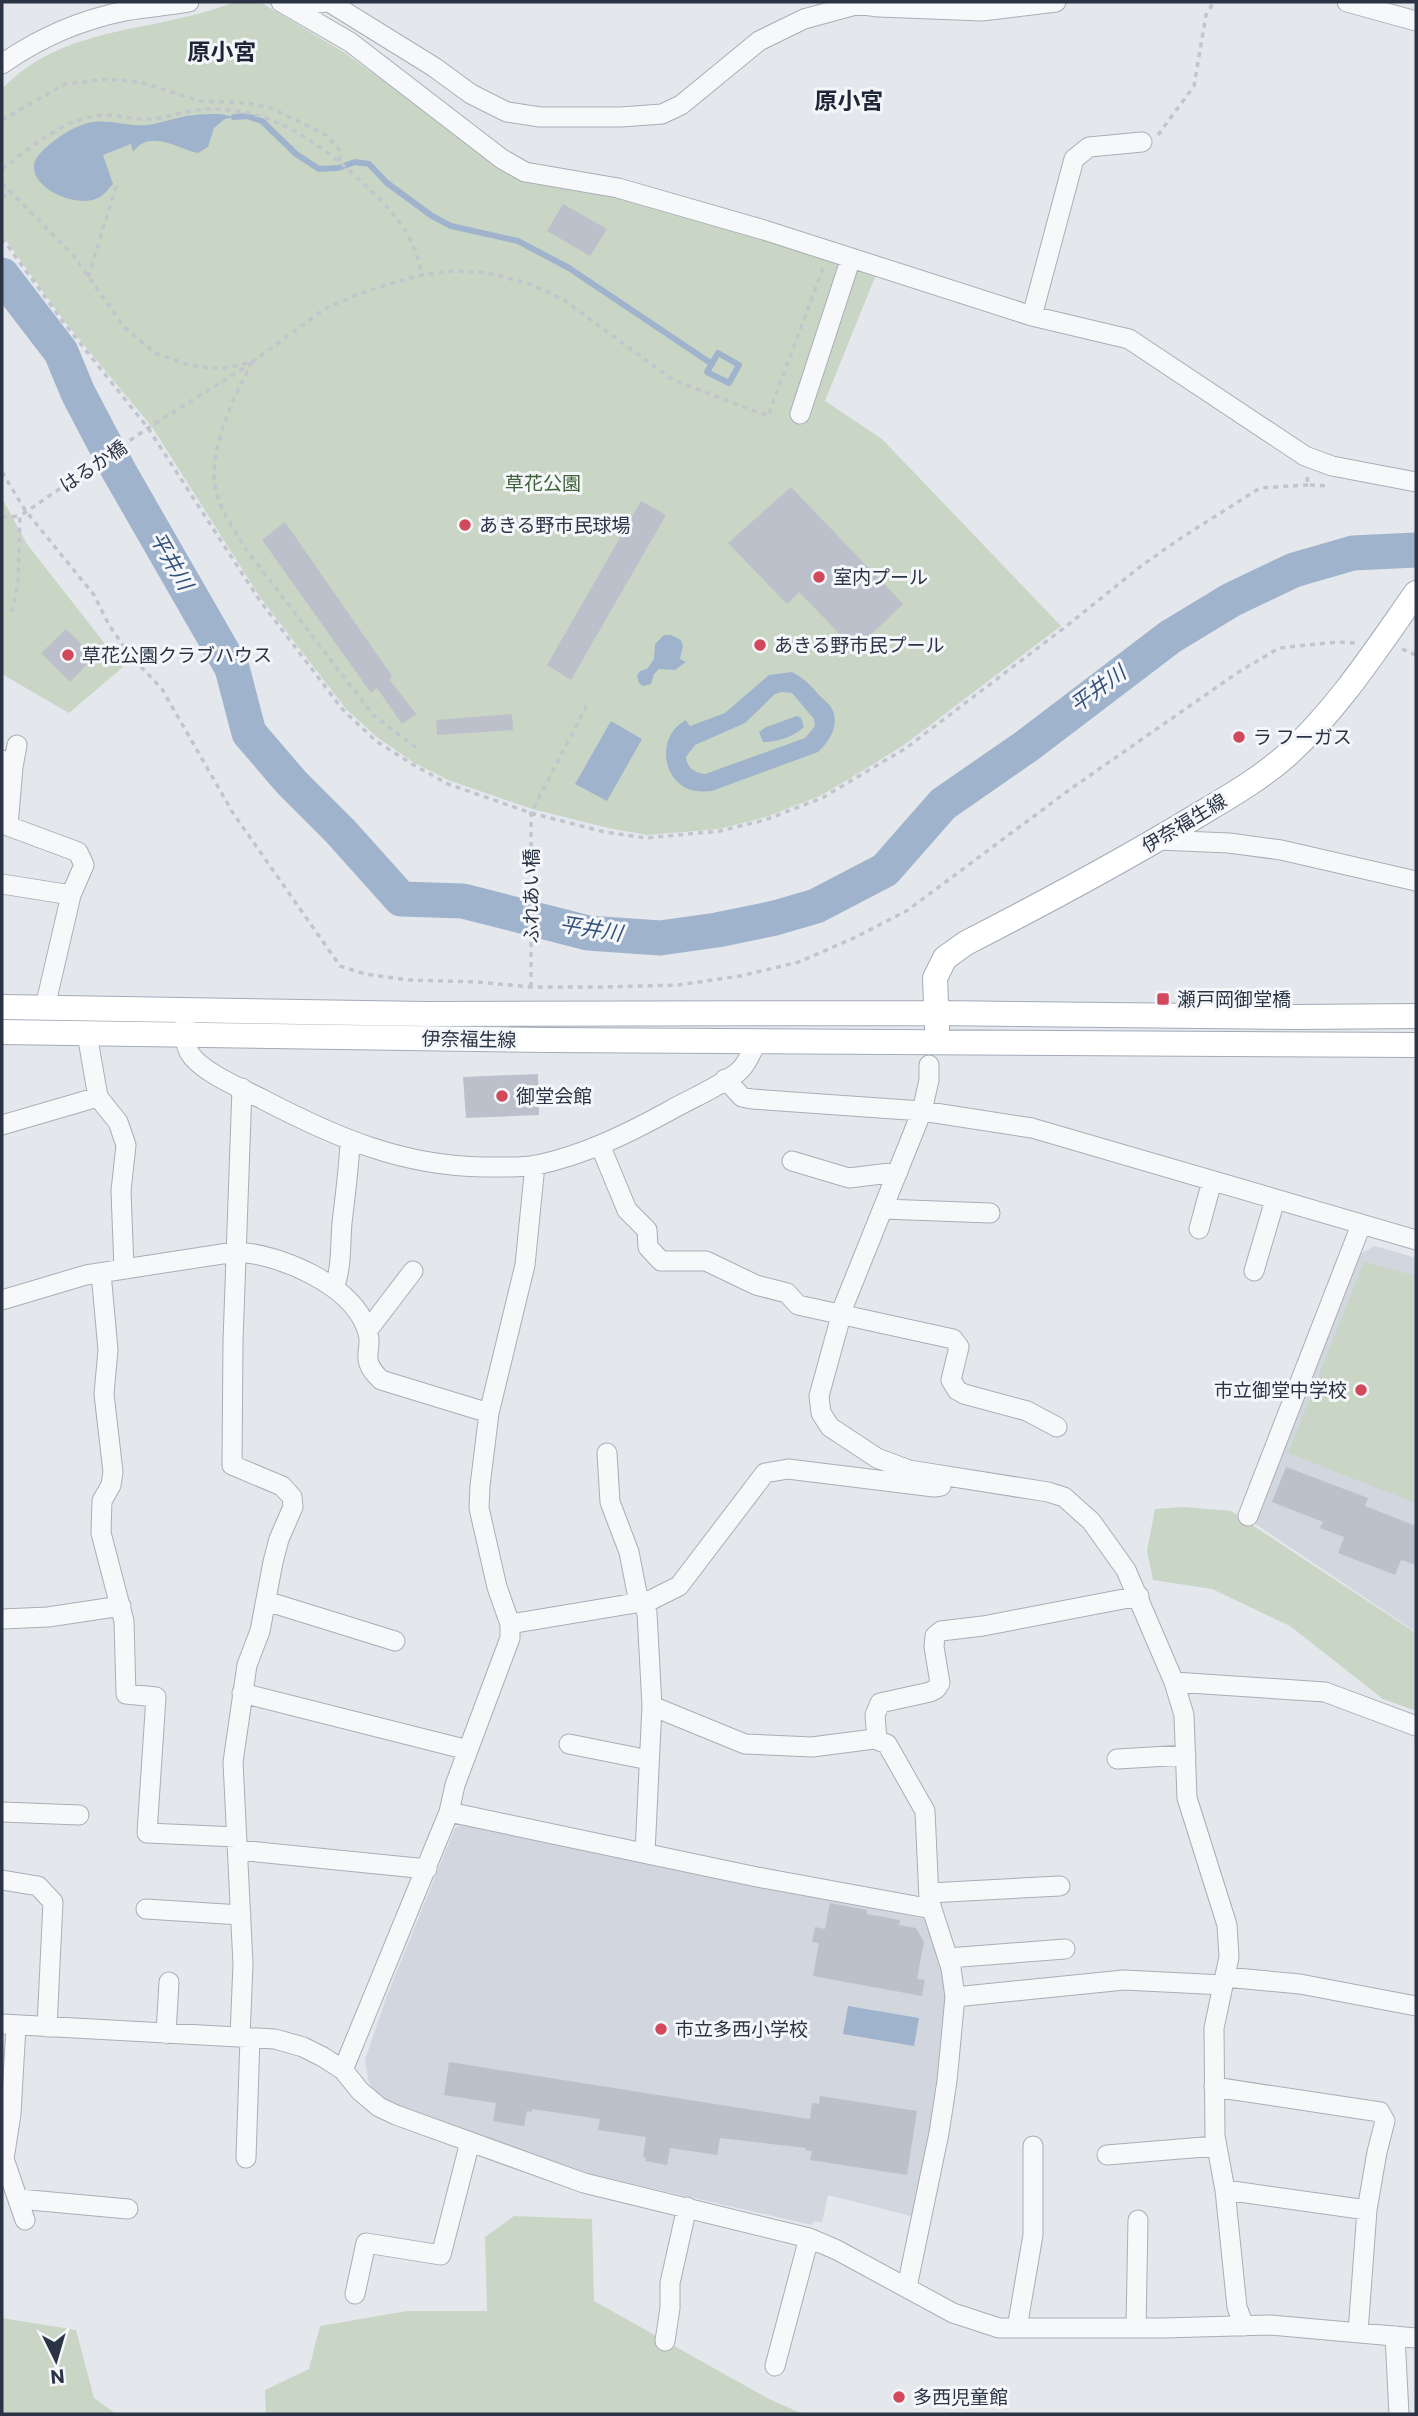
<svg xmlns="http://www.w3.org/2000/svg" width="1418" height="2416" viewBox="0 0 1418 2416" font-family="Commissioner,'Noto Sans JP',sans-serif">
<rect width="100%" height="100%" fill="#e4e7ec"/>
<path fill="#d2d6de" d="M1375,1246l41,12v374l-162,-109 104,-268z
M464,1823l460,96 9,11 16,59 -7,85 -27,143 -87,-22 -6,27 -9,-1 -1,4 -118,-27 -120,-28 -186,-67 -10,-7 -9,-13 -4,-23 21,-62 69,-170z"/>
<path fill="#c9d6c5" d="M234,2h26l82,49 78,56 68,54 32,20 111,17 246,74 -52,129 57,38 179,187 -157,119 -45,28 -39,23 -54,21 -47,12 -72,6 -39,-7 -76,-19 -84,-29 -35,-18 -35,-24 -32,-29 -86,-112 -108,-170 -87,-105 -63,-87v-146c63,-66 153,-55 232,-87z
M2,490l1,10 24,44 96,123 -54,46 -67,-39z
M1364,1262l52,14v227l-128,-50z
M1183,1507l48,4 185,122v78l-33,-12 -93,-73 -78,-37 -59,-9 -6,-29 8,-42z
M514,2216l78,3 2,82 173,97 36,16h-537l-1,-24 44,-21 11,-43 87,-15h80l-2,-74z
M2,2318l74,12 18,68 22,16h-114z"/>
<path fill="#9fb4cc" fill-rule="evenodd" d="M221,114l13,3 -9,2 -11,9 -6,19 -10,6c-20,-4 -48,-25 -65,-1l-2,-8 -28,11 10,29c-6,7 -11,14 -21,16 -19,5 -60,-11 -58,-35 1,-8 10,-16 16,-21 11,-9 23,-17 38,-21 20,-5 39,4 59,2 11,-1 21,-5 31,-7 14,-4 29,-4 43,-4z
M664,635h7l10,5 2,6 -3,13 6,3 -11,8 -16,-1 -5,5 -3,10 -8,2 -4,-3 -2,-7 3,-5 7,-2 7,-10 1,-15z
M792,672c11,6 18,12 26,22 5,5 13,11 15,17 6,16 -4,31 -15,41l-106,39c-11,1 -23,1 -32,-7 -21,-17 -18,-52 6,-64l4,6 35,-13 44,-38zM781,692l11,1 22,26 1,7 -10,12 -100,36c-10,-1 -18,-6 -19,-17l9,-12 50,-22 30,-29z
M797,716l4,2 3,9c-9,9 -29,16 -41,15l-4,-10 7,-5z
M611,721l31,18 -35,62 -32,-17z
M848,2006l71,12 -5,28 -71,-12z"/>
<g fill="none" stroke-linecap="round" stroke-linejoin="round">
<path stroke="#9fb4cc" stroke-width="6" d="M234,117l13,-1 15,5 34,33 23,15 19,-1 17,-6 14,2 18,19 45,33 19,10 67,15 51,27 143,96
M718,353l21,12 -10,18 -22,-11z"/>
<path stroke="#9fb4cc" stroke-width="35" d="M2,275l59,77 17,41 42,80 112,195 17,65 43,50 48,48 61,68 62,2 125,32 72,5 57,-8 58,-12 41,-12 69,-36 58,-66 85,-59 142,-108 61,-37 63,-30 59,-17 63,-3"/>
</g>
<path fill="#bbc0ca" d="M563,204l44,25 -17,27 -43,-25z
M791,487l112,117 -48,46 -56,-58 -12,12 -59,-61z
M641,501l25,14 -95,165 -24,-15z
M285,522l107,154 -3,3 27,35 -14,10 -25,-36 -6,5 -109,-153z
M66,629l28,28 -24,25 -29,-29z
M512,714l1,16 -76,5 -1,-15z
M538,1074l1,41 -73,3 -3,-41z
M1286,1467l82,31 -3,8 51,20v39l-15,-5 -6,15 -57,-22 6,-16 -24,-9 3,-6 -51,-20z
M830,1903l37,7v4l33,6 -1,5 17,3 8,14 -7,37 8,1 -3,16 -109,-20 6,-33 -7,-1 3,-15 10,2z
M449,2062l361,57 2,-16 7,1 1,-8 97,15 -10,64 -97,-15 2,-9 -7,-1 1,-2 -86,-10 -3,17 -47,-7 -3,17 -22,-4 1,-3 -3,-1 3,-20 -48,-7 2,-11 -68,-10v3l-5,-1 -3,15 -31,-5 3,-18 -52,-8z"/>
<g fill="none" stroke-linecap="round" stroke-linejoin="round">
<defs>
<path id="minor" d="M281,2l69,40 152,117 23,13 93,16 146,42 268,86 97,23 176,117 27,10 84,16
M1347,2l69,19
M848,3l31,4 103,4 74,-9
M287,5l42,-3 105,65 37,27 36,18 33,5h81l41,-3 19,-9 78,-64 45,-22 55,-15
M2,64c37,-26 78,-44 123,-53 21,-4 43,-5 64,-9
M1032,316l42,-157 15,-12 53,-5
M800,414l51,-156
M2,760l11,7 -5,59 70,26 6,13 -13,30 -26,112
M13,767l4,-22
M1158,840l71,3 52,7 135,31
M2,884l69,11
M185,1020c0,11 -1,22 4,32 11,20 54,37 75,48 71,37 138,66 220,67 17,0 36,1 53,-2 47,-10 90,-31 132,-54 21,-12 50,-24 69,-39 9,-7 14,-22 20,-32
M87,1034l11,63 20,25 8,23 -5,46 3,78
M929,1065v15l-7,31 -78,194 -25,91 2,17 9,14 47,31 32,12 139,22 16,5 27,24 35,49 48,112 10,33 3,83 40,127 2,32 -15,71 1,108 10,54 12,117 7,19
M725,1079l17,18 10,2 170,12 110,17 384,112
M2,1125l96,-28
M600,1145l27,65 20,20 1,17 13,14h45l50,24 31,8 11,12 155,34 6,8 -8,33 6,10 7,4 63,17 30,16
M792,1161l57,17 49,-6
M883,1209l107,4
M1199,1229l13,-48
M1254,1271l21,-71
M101,1273l7,77 -4,44 9,78 -2,13 -9,16 -1,32 23,88 2,73 30,3 -9,136 90,4
M334,1288c8,-21 6,-42 8,-65 3,-27 7,-54 8,-82
M2,1300l84,-25 149,-23c43,1 115,32 131,75 10,24 -10,29 15,53l108,33
M368,1330l45,-59
M607,1453l3,49 19,50 8,41 5,9 9,-2 28,-14 86,-113 23,-4 146,18 7,-1
M1248,1516l113,-291
M266,1601l129,40
M2,1619l46,-2 73,-11
M510,1624l132,-22 5,11 5,93 93,38 67,3 62,-8 13,5 38,67 4,88 3,10
M1174,1682l151,10 91,34
M242,1693l226,57
M877,1740l-2,-25 5,-12 50,-11 6,-3 4,-6 -6,-36 1,-11 6,-5 42,-5 156,-30
M569,1744l80,16
M1117,1759l69,-4
M2,1812l77,3
M449,1812l308,65 175,32 19,59 4,29 -8,84 -8,52 -32,154
M238,1850l189,19
M645,1853l7,-147
M2,1880l36,6 15,16 -6,125
M929,1893l131,-7
M146,1909l95,6
M948,1958l117,-9
M1225,1977l75,7 116,22
M955,1997l169,-17 99,5
M2,2024l273,15 28,8 20,10 20,13 17,21 19,16 17,8 188,68 225,55 28,12 116,63 46,15h164l107,-3 146,13
M16,2026l-5,88 -7,45 21,61
M166,2034l3,-52
M240,2037l3,-73 -10,-202 14,-97 13,-34 13,-69 6,-23 14,-32 -1,-10 -10,-11 -50,-21 1,-124 9,-253
M343,2070l106,-258 6,-27 55,-147v-14l-13,-37 -18,-79 1,-22 9,-73 36,-148 10,-100
M1214,2087l166,25 5,9 -8,31 -10,58 -9,122
M1107,2155l109,-9
M246,2158l4,-120
M1225,2190l142,20
M19,2199l109,10
M355,2294l11,-51 75,12 29,-113
M1017,2328l16,-93v-89
M1136,2328l2,-108
M1395,2336l4,78
M665,2341l5,-33v-25l17,-76
M775,2366l34,-128"/>
<path id="major" d="M2,1007l424,7 510,-1 359,4 121,-1
M937,1028l-2,-50 10,-20 21,-15c76,-39 151,-79 224,-123 33,-20 68,-39 97,-65 51,-46 90,-107 129,-162
M2,1032l544,8 870,5"/>
</defs>
<use href="#minor" stroke="#a9aeb7" stroke-width="21"/>
<use href="#major" stroke="#a3abb8" stroke-width="26"/>
<path stroke="#c2c5cb" stroke-width="3.5" stroke-dasharray="5 5" stroke-linecap="butt" d="M2,120l63,-36 41,-5 34,3 60,19 48,2 25,6 53,26 13,14 1,12
M1158,135l36,-49 12,-71 8,-13
M2,169c29,-22 63,-52 102,-54 16,0 31,5 47,4 20,-2 38,-10 58,-10 61,-2 111,34 154,74 28,26 53,52 58,92
M2,183l71,72 51,72 31,26 34,12 31,4 32,-7 74,-54 33,-14 37,-12 25,-7 33,-4 34,2 42,11 34,16 109,80 95,36 55,-148
M2,195l10,2
M2,238l62,85 84,105 110,170 85,112 33,31 36,23 36,20 83,29 74,19 41,6 74,-7 45,-11 57,-22 84,-50 158,-120 77,-62 43,-30 76,-48 48,-3
M88,277l29,-93
M252,362c-17,33 -43,85 -37,123 3,23 19,44 30,63l128,167 45,34
M2,472l23,38 69,85 15,30 20,29 33,35 71,124 107,153 25,8 44,6 68,2 54,5h69l78,-2 62,-9 59,-14 57,-25 52,-27 161,-120 168,-117 42,-25 59,-6 18,1
M1307,477l1,8 20,1
M2,517l18,-1
M12,612l6,-30 2,-66 128,-88 102,-64
M1402,649l14,6
M531,987v-174l58,-112"/>
<use href="#minor" stroke="#f7f8fa" stroke-width="19"/>
<use href="#major" stroke="#fff" stroke-width="24"/>
</g>
<g fill="#d1495b" stroke="#f4f6f9" stroke-width="2.5">
<circle cx="465" cy="525" r="7"/>
<circle cx="819" cy="577" r="7"/>
<circle cx="760" cy="645" r="7"/>
<circle cx="68" cy="655" r="7"/>
<circle cx="1239" cy="737" r="7"/>
<rect x="1156" y="992" width="14" height="14" rx="3.5"/>
<circle cx="502" cy="1096" r="7"/>
<circle cx="1361" cy="1390" r="7"/>
<circle cx="661" cy="2029" r="7"/>
<circle cx="899" cy="2397" r="7"/>
</g>
<g text-anchor="middle" stroke-width="6" stroke-linejoin="round" paint-order="stroke">
<g font-size="19" fill="#2b3445" stroke="#f4f6f9">
<text transform="translate(93 466) rotate(-34)" y="7">はるか橋</text>
<text transform="translate(1184 823) rotate(-31)" y="7">伊奈福生線</text>
<text transform="translate(531 896) rotate(-90)" y="7">ふれあい橋</text>
<text transform="translate(469 1039) rotate(1)" y="7">伊奈福生線</text>
</g>
<g font-size="19" fill="#3f6138" stroke="#f4f6f9">
<text x="543" y="490">草花公園</text>
</g>
<g font-size="19" fill="#2b3445" stroke="#f4f6f9" text-anchor="start">
<text x="479" y="532">あきる野市民球場</text>
<text x="833" y="584">室内プール</text>
<text x="774" y="652">あきる野市民プール</text>
<text x="82" y="662">草花公園クラブハウス</text>
<text x="1253" y="744">ラ フーガス</text>
<text x="1177" y="1006">瀬戸岡御堂橋</text>
<text x="516" y="1103">御堂会館</text>
<text x="1347" y="1397" text-anchor="end">市立御堂中学校</text>
<text x="675" y="2036">市立多西小学校</text>
<text x="913" y="2404">多西児童館</text>
</g>
<g font-size="21" font-style="italic" fill="#34527a" stroke="#f4f6f9">
<text transform="translate(171 561) rotate(60)" y="7">平井川</text>
<text transform="translate(1098 689) rotate(-36)" y="7">平井川</text>
<text transform="translate(591 929) rotate(9)" y="7">平井川</text>
</g>
<g font-size="23" font-weight="bold" fill="#1d2536" stroke="#f4f6f9">
<text x="222" y="60">原小宮</text>
<text x="849" y="109">原小宮</text>
</g>
</g>
<rect width="1418" height="2416" fill="none" stroke="#2b3445" stroke-width="7"/>
<g transform="translate(56 2360) rotate(175)" stroke="#f4f6f9" stroke-width="5" paint-order="stroke">
<path d="M0-5L12 26L0 18L-12 26Z" fill="#2b3445"/>
<text y="-10" font-size="19" font-weight="bold" text-anchor="middle" fill="#2b3445">N</text>
</g>
</svg>
